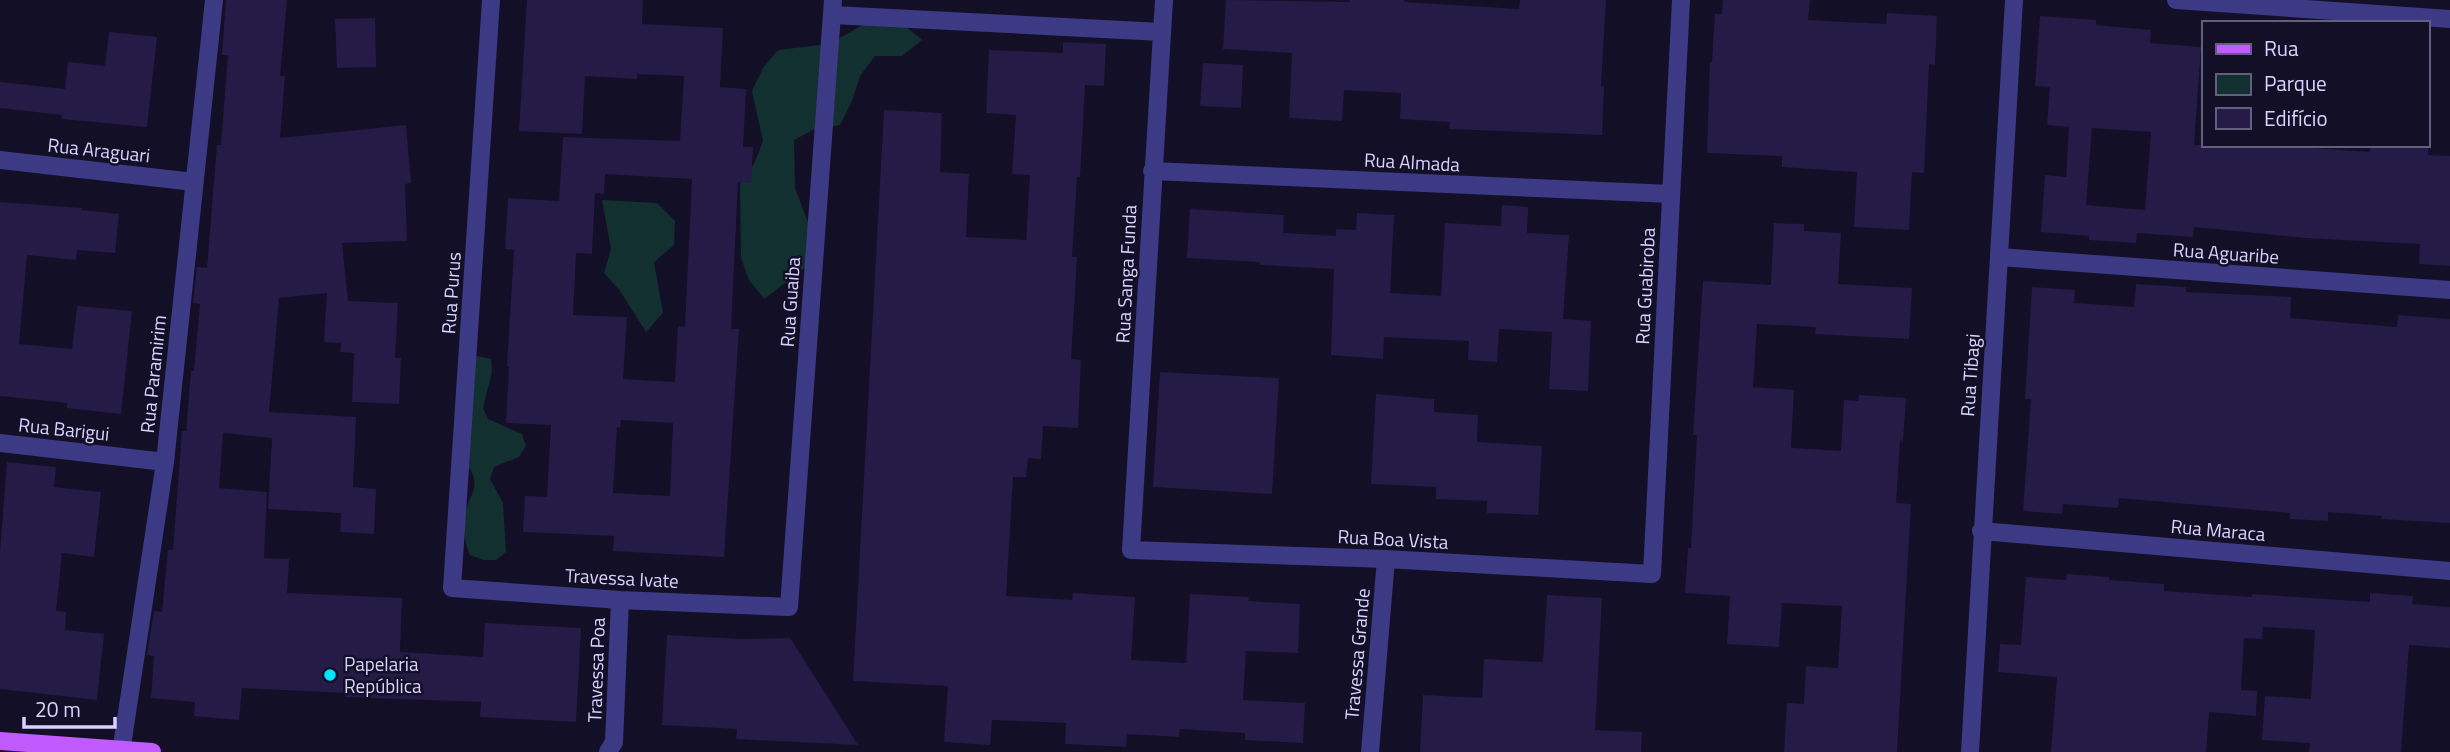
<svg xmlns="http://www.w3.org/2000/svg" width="2450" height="752" viewBox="0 0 2450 752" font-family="'Titillium Web',sans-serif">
<rect width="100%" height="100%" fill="#130f26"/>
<path fill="#12302f" d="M875,18l24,3 23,19 -20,16h-27l-15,20 -8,25 -12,24 -25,4 -21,11 1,48 19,50 -4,26 -46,35 -15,-19 -8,-22 -1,-74 14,-20 9,-23 -11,-50 11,-23 15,-18 51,-6z
M602,200l55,3 18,18 -1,24 -20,17 9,51 -17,19 -26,-41 -16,-18 7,-24z
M473,355l18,4 1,13 -9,36 5,11 34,15 4,12 -7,11 -25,10 -4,12 13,24 3,49 -10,8h-13l-13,-5c-5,-11 -8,-26 -5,-39 3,-22 17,-27 4,-49z"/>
<path fill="#241b47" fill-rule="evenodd" d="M226,0h61l-7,76h5l-5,62 126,-13 5,58 -6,1 2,57 -65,2 6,58 50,2 -3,55h6l-2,46 -47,-2 2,-49 -14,-1 1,-9 -17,-1 3,-49 -48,5 -10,114 87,5 -3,70 23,2 -2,45 -34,-2 1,-19 -73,-4 4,-71 -49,-5 -4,55 48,4 -3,66 25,1 -2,34 115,5 -2,54 83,5 2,-34 96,5 -5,94 -96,-5 1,-15 -136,-5v-4l-103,-5 -3,32 -45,-4 1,-14 -44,-4 3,-42 -7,-1 7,-44 8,1 6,-62h5l9,-119h4l5,-60h3l6,-67 -7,-1 4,-36 10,1 10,-123h4l7,-90h-6z
M527,0h116l-1,24 81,4 -3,59 26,2 -3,58h10l-2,36 -13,-1 -7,147h8l-15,228 -111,-6 1,-15 -91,-4 2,-36 22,1 4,-72 -45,-2 3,-57h-2l7,-116 -9,-1 3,-51 51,3 4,-64 117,4 4,-65 -47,-2v5l-52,-3 -3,58 -63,-3zM605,174l87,5 -7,148 -7,-1 -3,56 -52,-3 4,-62 -54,-2 3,-62 16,1 3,-61 9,1zM621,420l52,3 -3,73 -57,-3 4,-66 3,1z
M1226,0l124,2v-2h54v2l115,7 1,-9h86l-5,86 3,1 -2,48 -153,-6 1,-7 -50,-3 1,-26 -57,-3 -2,31 -53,-3 3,-65 -69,-4z
M1723,0h87l-2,20 78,4 1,-11 50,3 -2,49 -6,-1 -5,109 -12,-1 -3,58 -55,-3 3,-55 -75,-5v-11l-75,-3 3,-91h2l3,-48h7z
M2040,16l56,4v5l55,5 -1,13 51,4 -7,98h118v3l58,4v-7h59l-1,10 22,1v110l-31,-2 1,-20 -115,-6 -111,-11 -1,10 -56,-4 -1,10 -47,-3v-4l-48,-4 4,-57 21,2 3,-50 -22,-2 3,-38 -15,-1zM2092,128l59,4 -6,78 -59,-5z
M375,18l1,49 -39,1 -2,-49z
M109,32l48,5 -10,90 -85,-8v-4l-62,-7v-26l65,7 3,-27 37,4z
M1063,42l43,2 -2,42 -19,-1 -5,92h-3l-5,80h5l-6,102 10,1 -3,68 -35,-2 -2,33 -13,-1 -2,19h-13l-7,119 66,4 1,-7 62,4 -4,63 55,3 4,-69 59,3 -1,4 52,3 -2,49 -52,-2 -3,49 62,3 -2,40 -58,-3v-7l-65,-4 -1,8 -52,-3 -1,13 -61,-3 1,-21 -74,-3 -2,25 -46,-3 4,-56 -95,-5 31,-571 58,3 -2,59 29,2 -3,63 60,3 4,-65 -18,-1 4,-59 -30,-2 3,-63 74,3z
M1203,63l40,2 -2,43 -41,-2z
M0,202l82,6 -1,2 38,4 -4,39 -38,-3 -1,10 -49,-5 -8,89 53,5 5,-43 55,5 -11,103 -54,-6v-5l-67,-7z
M1502,205l26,2 -1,26 42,2 -6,84 28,2 -3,70 -39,-2 3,-57 -53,-3 -2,33 -29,-2 1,-19 -85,-4 -1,22 -52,-4 3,-86 -74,-4v-3l-73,-4 3,-49 94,6 -1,18 53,3v-7l20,1 1,-17 37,2 -4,78 51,3 4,-73 56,3z
M1774,223l30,1v7l37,2 -3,51 74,4 -3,51 -94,-5 1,-7 -59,-3 -4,63 41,3 -3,57 2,1 48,3 3,-51 14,1 1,-6 47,3 -3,43 -3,-1 -4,63 15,1 -14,248h-113l3,-49 17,1 2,-38 32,2 4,-62 -60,-3 -3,44 -52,-3 3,-48 -45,-3 3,-45h3l6,-113h-4l10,-154 68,4z
M2136,284l50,3v5l105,5 -1,21 107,9 1,-12 52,4v204l-69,-4 1,-3 -54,-4v9l-38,-2v-6l-171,-15 -1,10 -55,-4 -1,10 -39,-3 8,-112h-6l7,-112 43,3 -1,13 60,4z
M1160,372l119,6 -7,116 -119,-7z
M1376,394l58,5v13l44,3 -1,27 65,4 -4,69 -51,-2v-12l-51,-2v-12l-65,-3z
M7,462l49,5 -2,20 47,5 -7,65 -32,-4 -6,58 10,1 -1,18 39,4 -7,66 -97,-11v-137z
M2067,574l42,3v3l55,4v7l88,6v-3l118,8v-9l43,3 -1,8 38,3v41l-41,-3 -8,107h-92l1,-9 -48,-3 3,-44 46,3 4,-69 -52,-3 -1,12 -18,-1 -3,52 16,1 -1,25 -47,-4 -3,40h-155l6,-75 -59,-5 2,-28 21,1 5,-68 40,3z
M1547,595l55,3 -7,132 47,2 -1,20h-221l3,-57 59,3 2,-39 59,3z
M667,635l75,4 48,-1 68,107 -122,-6 1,-10 -75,-4z"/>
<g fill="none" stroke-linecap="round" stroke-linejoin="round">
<path stroke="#3d3a85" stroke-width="18" d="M491,0l-39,588 168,12 169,7 44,-607
M1164,0l-33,550 255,9 266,15 29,-574
M2176,0l274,19
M833,15l328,17
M0,160l194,22
M1152,171l519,23
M1999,257l451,33
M0,443l165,19
M1981,531l469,40
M121,752l44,-290 49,-462
M608,752l6,-10 6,-142
M1370,752l16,-193
M1970,752l44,-752"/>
<path stroke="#c25bff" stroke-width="18" d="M0,741l152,11"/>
</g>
<circle fill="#00e5ff" stroke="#130f26" stroke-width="2.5" cx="330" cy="675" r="7"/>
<g text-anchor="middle" stroke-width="5" stroke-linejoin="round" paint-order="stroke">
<g font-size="19" fill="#d9d4ff" stroke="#130f26">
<text transform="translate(99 150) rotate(6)" y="7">Rua Araguari</text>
<text transform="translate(1412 162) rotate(3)" y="7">Rua Almada</text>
<text transform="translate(2226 253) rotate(4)" y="7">Rua Aguaribe</text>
<text transform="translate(1126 274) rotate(-87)" y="7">Rua Sanga Funda</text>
<text transform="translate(1645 286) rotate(-87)" y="7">Rua Guabiroba</text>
<text transform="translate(451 293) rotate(-86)" y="7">Rua Purus</text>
<text transform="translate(790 302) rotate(-86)" y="7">Rua Guaiba</text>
<text transform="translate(153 374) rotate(-84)" y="7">Rua Paramirim</text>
<text transform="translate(1970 375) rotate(-86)" y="7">Rua Tibagi</text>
<text transform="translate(64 429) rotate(6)" y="7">Rua Barigui</text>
<text transform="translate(2218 530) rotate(5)" y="7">Rua Maraca</text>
<text transform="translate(1393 539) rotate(3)" y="7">Rua Boa Vista</text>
<text transform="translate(622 578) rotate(3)" y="7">Travessa Ivate</text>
<text transform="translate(1357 654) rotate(-85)" y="7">Travessa Grande</text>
<text transform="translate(596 670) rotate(-88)" y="7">Travessa Poa</text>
</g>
<g font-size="19" fill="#d9d4ff" stroke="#130f26" text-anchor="start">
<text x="344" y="671">Papelaria<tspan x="344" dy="22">República</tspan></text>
</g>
</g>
<rect x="2202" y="21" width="228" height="126" fill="#130f26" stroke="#625e7d" stroke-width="2"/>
<rect x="2216" y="44" width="35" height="10" fill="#c25bff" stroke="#625e7d" stroke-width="2"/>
<text x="2264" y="56" font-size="21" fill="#d9d4ff">Rua</text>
<rect x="2216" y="74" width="35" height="21" fill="#12302f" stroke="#625e7d" stroke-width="2"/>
<text x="2264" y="91" font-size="21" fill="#d9d4ff">Parque</text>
<rect x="2216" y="108" width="35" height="21" fill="#241b47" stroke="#625e7d" stroke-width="2"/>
<text x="2264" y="126" font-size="21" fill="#d9d4ff">Edifício</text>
<path d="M24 717v10h91v-10" fill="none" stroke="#d9d4ff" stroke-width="3.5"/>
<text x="35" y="717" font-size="21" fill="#d9d4ff" stroke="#130f26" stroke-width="5" paint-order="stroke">20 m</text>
</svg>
